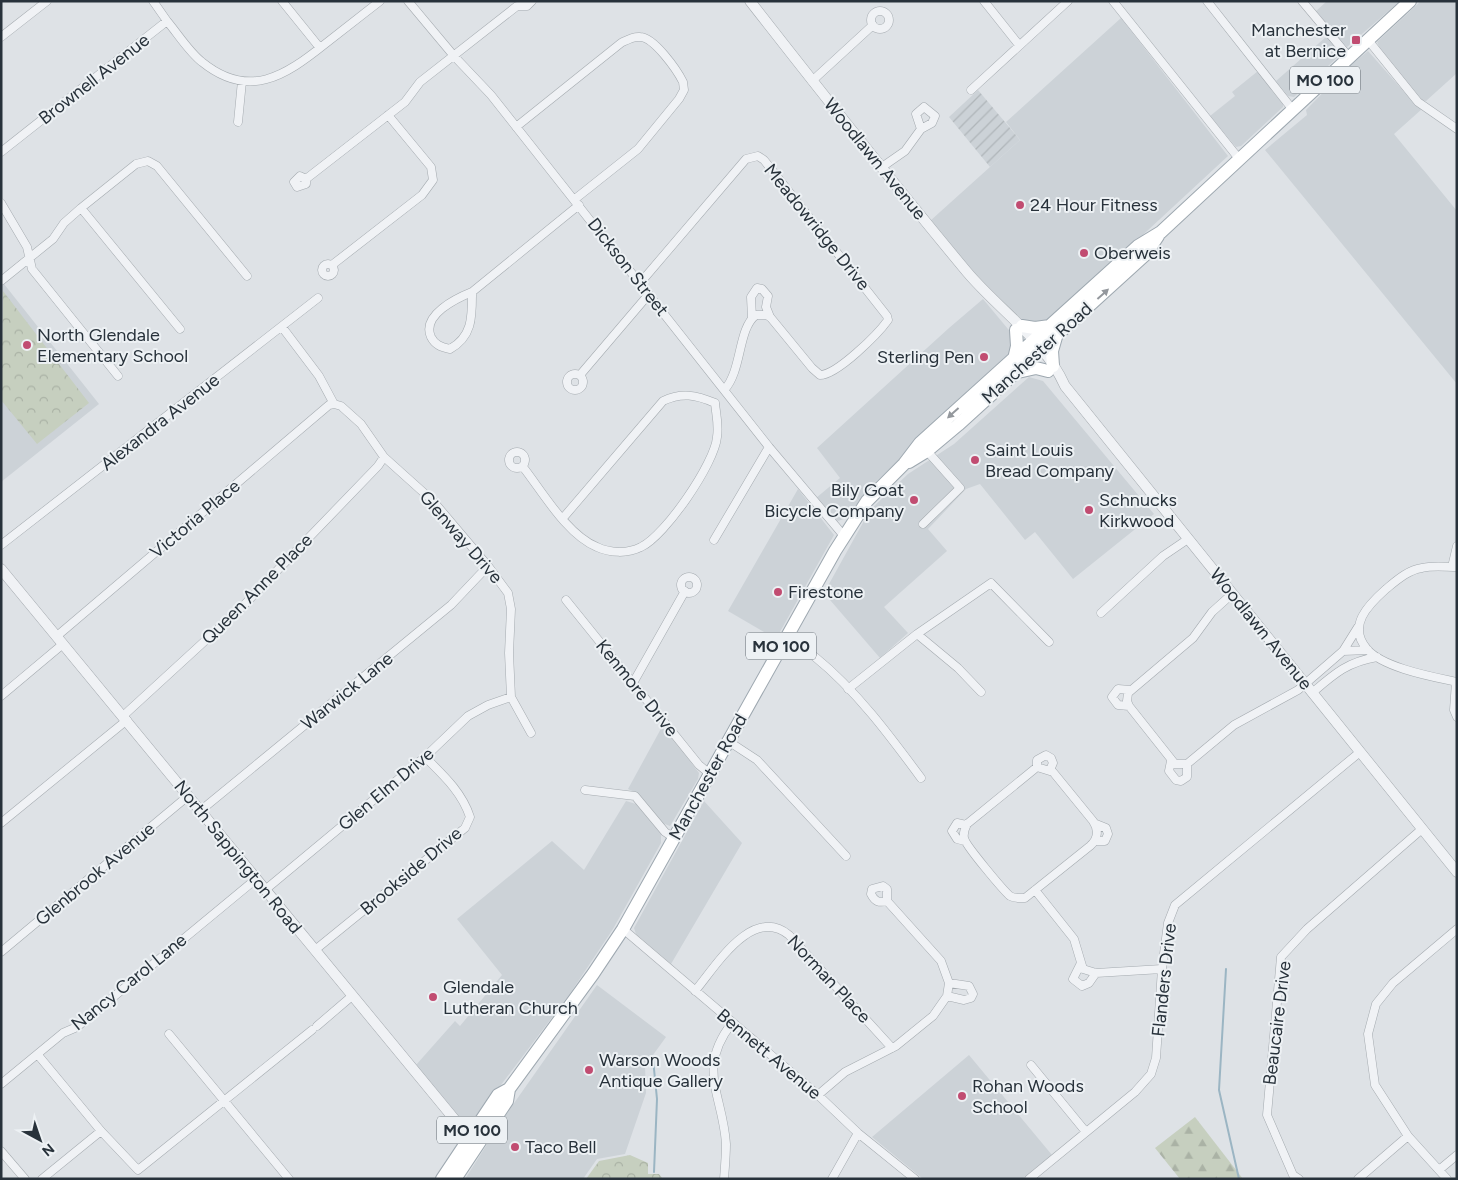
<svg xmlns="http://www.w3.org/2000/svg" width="1458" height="1180" viewBox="0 0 1458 1180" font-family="Figtree,sans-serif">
<defs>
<pattern id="industrial-furrows" width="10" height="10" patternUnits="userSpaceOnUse" patternTransform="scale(1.25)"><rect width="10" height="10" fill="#ccd2d7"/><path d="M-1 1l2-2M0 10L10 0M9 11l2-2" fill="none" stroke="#afb5b9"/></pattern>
<pattern id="forest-firs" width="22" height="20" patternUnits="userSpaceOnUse" patternTransform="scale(1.25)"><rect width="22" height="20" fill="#c6cfbf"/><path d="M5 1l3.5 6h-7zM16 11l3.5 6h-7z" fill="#aab2a5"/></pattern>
<pattern id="park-crowns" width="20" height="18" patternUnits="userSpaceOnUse" patternTransform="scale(1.25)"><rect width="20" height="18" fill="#c6cfbf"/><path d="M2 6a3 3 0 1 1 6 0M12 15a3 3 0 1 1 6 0" fill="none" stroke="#aab2a5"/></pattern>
</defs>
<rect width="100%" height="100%" fill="#dee2e6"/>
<path fill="#ccd2d7" d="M1327,1h73l-53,46 -32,-35z
M1421,1h36v72l-31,28 -6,-1 -38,-47 -5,-11z
M1121,18l107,138 -177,164 -23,5 -12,-8 -51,-54 -35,-42 90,-81 -14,-18z
M1327,36l13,15 -1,5 -45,41 -6,-1 -12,-15z
M1368,51l46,52 8,6 -28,25 63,77v173l-192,-234 42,-35 -1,-5 41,-42z
M1258,71l25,32v4l-42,39 -5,1 -26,-31 25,-20 -3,-4z
M4,284l95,120 -98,78v-195z
M983,299l30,36 -2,19 -141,133 -24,31 -8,3 -5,-4 -17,-19 24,-20 -23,-30 132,-120z
M1029,377l14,4 111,133 -81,65 -38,-47 -10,8 -45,-56 -14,5 -38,40 19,22 -63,56 24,26 -28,25 -56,-65 46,-83 38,-36 46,-30z
M798,489l36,46 -58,104 -48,-28z
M663,725l36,48 -1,6 -28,47 -8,-3 -24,-29 -10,-5z
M626,801l10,3 25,30v9l-48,86 -44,66 -96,127 -9,2 -48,-59 39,-44 5,5 42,-51 -45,-56 95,-78 32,29z
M704,801l38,42 -71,121 -35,-30 -2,-6z
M597,985l69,52 -21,29 1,27 -21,61 -28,5 -14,20h-118l38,-60z
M969,1055l83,100 -30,24h-99l-51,-42z"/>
<path fill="url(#industrial-furrows)" d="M978,90l42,50 -30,27 -41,-50z"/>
<path fill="url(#forest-firs)" d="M1195,1117l48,62h-63l-25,-31z"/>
<path fill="url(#park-crowns)" d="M3,291l86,112 -52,41 -36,-44z
M630,1155l18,8v11h11l4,5h-77l13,-18z"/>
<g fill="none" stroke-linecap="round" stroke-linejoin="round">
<path stroke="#9bb5c3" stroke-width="2" d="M1226,969l-7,121 20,89
M653,1059l4,40 -3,73"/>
<defs>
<path id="minor" d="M282,1l38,47
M408,1l46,55 37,39 278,352 75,89
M984,1l35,44
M1113,1l127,159
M1207,1l86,109
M1302,1l47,56
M871 20a9 9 0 1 1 18 0a9 9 0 1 1-18 0Z
M167,21c11,13 22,31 35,41 47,38 83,14 123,-18 18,-14 36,-28 55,-43
M1,37l46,-36
M1368,40l50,62 39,27
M812,81l61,-56
M971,90l97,-89
M238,122l4,-41
M516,127l105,-84c6,-3 12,-7 19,-6 14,0 37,33 43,45l1,8 -5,9 -41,50 -63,50
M1,152l166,-131 -14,-20
M882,167l23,-16 16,-22 11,-6 3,-7 -11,-9 -8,7 5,15
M306,179v5l-9,3 -3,-5 6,-6 6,3 99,-77 15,-20 97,-76h10l5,-5
M1,203l26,44 5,22 86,107
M81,208l99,121
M322 270a6 6 0 1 1 12 0a6 6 0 1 1-12 0Z
M332,265l90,-70 11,-15 -2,-13 -43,-52
M1,281l52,-42 11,-16 17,-15 55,-44 12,-3 9,5 90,110
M641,282l105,-123 12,-3 6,4 123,156 1,4c-10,14 -51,55 -68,55l-8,-7 -41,-50 -4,-3h-11c-18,13 -14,55 -31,74
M472,292c0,24 1,44 -22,57 -9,-2 -15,-4 -19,-12 -10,-22 26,-39 41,-45z
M472,292l107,-87
M752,318l-1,-21 6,-9 5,1 6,7 -2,11 4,10
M282,327l37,49 15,28 7,2 20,18 23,33 49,44 55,65 20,27 3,16 -2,44 2,44 20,36
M567 382a8 8 0 1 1 16 0a8 8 0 1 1-16 0Z
M580,375l69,-81
M509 460a8 8 0 1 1 16 0a8 8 0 1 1-16 0Z
M523,467c19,24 44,68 74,80 13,6 30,7 44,0 24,-11 74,-84 76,-110 2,-12 -1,-23 -2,-34
M563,518l100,-117c19,-9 33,-6 52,2
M923,524l37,-36 -33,-37
M714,540l55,-93
M1,545l317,-247
M1452,567l5,-21
M1457,567c-11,0 -24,-2 -35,1 -14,2 -25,12 -36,21 -18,16 -39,37 -19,60 16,19 67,28 90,33
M681 585a8 8 0 1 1 16 0a8 8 0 1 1-16 0Z
M1232,594l-20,18 -19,26 -65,55 -1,8 2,5 46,58h12l47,-39 64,-35 45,-39 15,-24
M566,600l133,165 11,9
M1101,613l62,-57 25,-17
M917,634l41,34 23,24
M57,636l272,-231 5,-1
M785,639c10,6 21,11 30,18 41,33 75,79 106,121
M1343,651l25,-1
M1456,682l-2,28 3,7
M633,683l52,-92
M848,689l69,-55 74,-51 58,59
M1312,693c22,-19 35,-31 65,-36
M1,696l62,-52
M1129,706l-11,-1 -6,-8 6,-8 12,1
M123,716l120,-110 135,-140 6,-9
M728,741l29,19 89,96
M1171,761l-2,10 7,9 5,1 6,-4v-13
M1037,767l16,5 40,49c6,9 5,18 -3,25l-65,52c-5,0 -10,1 -15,-2 -6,-5 -45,-51 -46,-58 -1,-5 1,-10 3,-14z
M1037,767v-7l9,-5 5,3 2,5 -3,7
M585,790l50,6 30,36 9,6
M200,811l251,-206 37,-39
M1,823l126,-103
M965,841l-8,-2 -5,-8 5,-8 9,2
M1095,841h10l3,-7 -2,-6 -10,-4
M265,890l160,-133 43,-41 20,-11 23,-8
M1035,890l39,49 9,30 13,4 66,-4
M623,929l195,166 40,38 57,46
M315,950l150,-122 5,-11c-8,-25 -27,-42 -45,-60
M1,952l187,-156
M1080,965l-7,14 9,7 7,-3 7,-10
M695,991c21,-25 57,-86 94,-56l103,113
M947,996l17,4 7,-2 2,-4 -4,-8 -20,-3
M317,1026l35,-30
M169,1034l120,145
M38,1055l63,76 37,39 174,-140
M1031,1065l55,67
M1,1084l62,-51 14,-6 179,-148
M818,1095l27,-23 51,-26 37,-30 14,-20 2,-13 -8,-22 -54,-60c-8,2 -12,1 -16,-7l1,-5 11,-3 4,3v12
M1,1151l24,28
M1439,1170l18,-15
M42,1179l59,-48
M724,1179c1,-12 2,-24 2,-35 -3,-49 -30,-75 6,-121
M832,1179l26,-46
M1029,1179l106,-87 16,-18 5,-16 6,-89 6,-46 7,-18 185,-153
M1299,1179l-6,-4 -26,-60 14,-158 26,-28 115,-100
M1358,1179l50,-43
M1447,1179l-39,-43 -33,-51 -7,-51 8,-30 17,-21 64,-54"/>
<path id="tertiary" d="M750,1c71,91 143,182 217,271 32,38 77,67 98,114l392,486
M1,569l473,574"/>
<path id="primary" d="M1022,326l13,2 15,-2
M1014,359l3,-13 -1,-16
M1053,366l-1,-15 4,-14
M1018,372l18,-4 12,3
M909,462l18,-11 31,-26 188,-171 12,-18
M442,1179l56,-84 11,-6
M455,1179l52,-78 2,-12 84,-115 30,-45 212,-378 32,-50 37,-37 16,-21 218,-197 23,-14 249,-231"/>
</defs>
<use href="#minor" stroke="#a4aaaf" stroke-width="9"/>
<use href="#tertiary" stroke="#a4aaaf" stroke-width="11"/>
<use href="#primary" stroke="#9ea8b0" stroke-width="14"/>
<use href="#minor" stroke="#f0f2f5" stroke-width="8"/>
<use href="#tertiary" stroke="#f0f2f5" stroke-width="10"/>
<use href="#primary" stroke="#fff" stroke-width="12"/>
</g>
<defs><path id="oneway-solid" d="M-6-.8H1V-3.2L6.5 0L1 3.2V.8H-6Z" transform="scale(1.25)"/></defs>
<g fill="#94989d">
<use href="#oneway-solid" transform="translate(1103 294) rotate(-42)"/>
<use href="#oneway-solid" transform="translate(953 413) rotate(138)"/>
</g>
<g fill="#c14c71" stroke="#edf1f4" stroke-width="2">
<rect x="1351" y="35" width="10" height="10" rx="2.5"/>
<circle cx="1020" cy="205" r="5"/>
<circle cx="1084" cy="253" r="5"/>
<circle cx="27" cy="345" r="5"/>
<circle cx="984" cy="357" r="5"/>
<circle cx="975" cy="460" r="5"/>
<circle cx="914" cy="500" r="5"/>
<circle cx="1089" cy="510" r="5"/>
<circle cx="778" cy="592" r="5"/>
<circle cx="433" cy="997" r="5"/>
<circle cx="589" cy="1070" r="5"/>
<circle cx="962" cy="1096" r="5"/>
<circle cx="515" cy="1147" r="5"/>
</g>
<g text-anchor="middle" stroke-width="4" stroke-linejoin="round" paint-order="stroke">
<g fill="#edf1f4" stroke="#636b72" stroke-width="1">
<rect x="1290" y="66.5" width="70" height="27" rx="4"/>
<rect x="746" y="632.5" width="70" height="27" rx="4"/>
<rect x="437" y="1116.5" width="70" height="27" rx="4"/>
</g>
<g font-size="16" font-weight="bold" fill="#28323b">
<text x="1325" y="86">MO 100</text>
<text x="781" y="652">MO 100</text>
<text x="472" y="1136">MO 100</text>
</g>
<g font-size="18" fill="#28323b" stroke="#edf1f4" text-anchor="start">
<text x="1346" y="36" text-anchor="end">Manchester<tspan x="1346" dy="21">at Bernice</tspan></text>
<text x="1030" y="211">24 Hour Fitness</text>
<text x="1094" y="259">Oberweis</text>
<text x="37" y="341">North Glendale<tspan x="37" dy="21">Elementary School</tspan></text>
<text x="974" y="363" text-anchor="end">Sterling Pen</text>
<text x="985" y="456">Saint Louis<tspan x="985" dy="21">Bread Company</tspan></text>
<text x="904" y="496" text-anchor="end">Bily Goat<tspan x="904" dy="21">Bicycle Company</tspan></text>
<text x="1099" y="506">Schnucks<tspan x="1099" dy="21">Kirkwood</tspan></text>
<text x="788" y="598">Firestone</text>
<text x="443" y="993">Glendale<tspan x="443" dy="21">Lutheran Church</tspan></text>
<text x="599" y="1066">Warson Woods<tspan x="599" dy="21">Antique Gallery</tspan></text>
<text x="972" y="1092">Rohan Woods<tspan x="972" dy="21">School</tspan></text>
<text x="525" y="1153">Taco Bell</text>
</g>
<g font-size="18" fill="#28323b" stroke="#edf1f4">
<text transform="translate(94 79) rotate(-38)" y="6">Brownell Avenue</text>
<text transform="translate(875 159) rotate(51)" y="6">Woodlawn Avenue</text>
<text transform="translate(817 227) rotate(51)" y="6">Meadowridge Drive</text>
<text transform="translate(628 267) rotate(52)" y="6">Dickson Street</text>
<text transform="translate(1037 353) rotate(-42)" y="6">Manchester Road</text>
<text transform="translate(160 422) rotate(-38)" y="6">Alexandra Avenue</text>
<text transform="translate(195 519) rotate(-40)" y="6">Victoria Place</text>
<text transform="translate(461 537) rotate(49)" y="6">Glenway Drive</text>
<text transform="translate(257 589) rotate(-45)" y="6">Queen Anne Place</text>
<text transform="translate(1261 629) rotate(51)" y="6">Woodlawn Avenue</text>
<text transform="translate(637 688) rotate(51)" y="6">Kenmore Drive</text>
<text transform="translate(347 691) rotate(-39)" y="6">Warwick Lane</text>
<text transform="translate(708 777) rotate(-61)" y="6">Manchester Road</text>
<text transform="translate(386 789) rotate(-40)" y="6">Glen Elm Drive</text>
<text transform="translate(238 857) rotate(51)" y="6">North Sappington Road</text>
<text transform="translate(411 871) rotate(-40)" y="6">Brookside Drive</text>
<text transform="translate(95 874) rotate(-40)" y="6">Glenbrook Avenue</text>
<text transform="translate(829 979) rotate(47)" y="6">Norman Place</text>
<text transform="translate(1164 980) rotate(-84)" y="6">Flanders Drive</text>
<text transform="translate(129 982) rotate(-39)" y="6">Nancy Carol Lane</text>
<text transform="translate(1277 1023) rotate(-83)" y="6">Beaucaire Drive</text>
<text transform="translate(769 1054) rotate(40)" y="6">Bennett Avenue</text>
</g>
</g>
<rect width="1458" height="1180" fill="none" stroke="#28323b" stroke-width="5"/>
<g transform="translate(40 1140) rotate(140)" stroke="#edf1f4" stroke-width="4" paint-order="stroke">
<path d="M0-4L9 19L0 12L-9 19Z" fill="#28323b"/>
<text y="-8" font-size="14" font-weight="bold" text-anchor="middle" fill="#28323b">N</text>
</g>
</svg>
